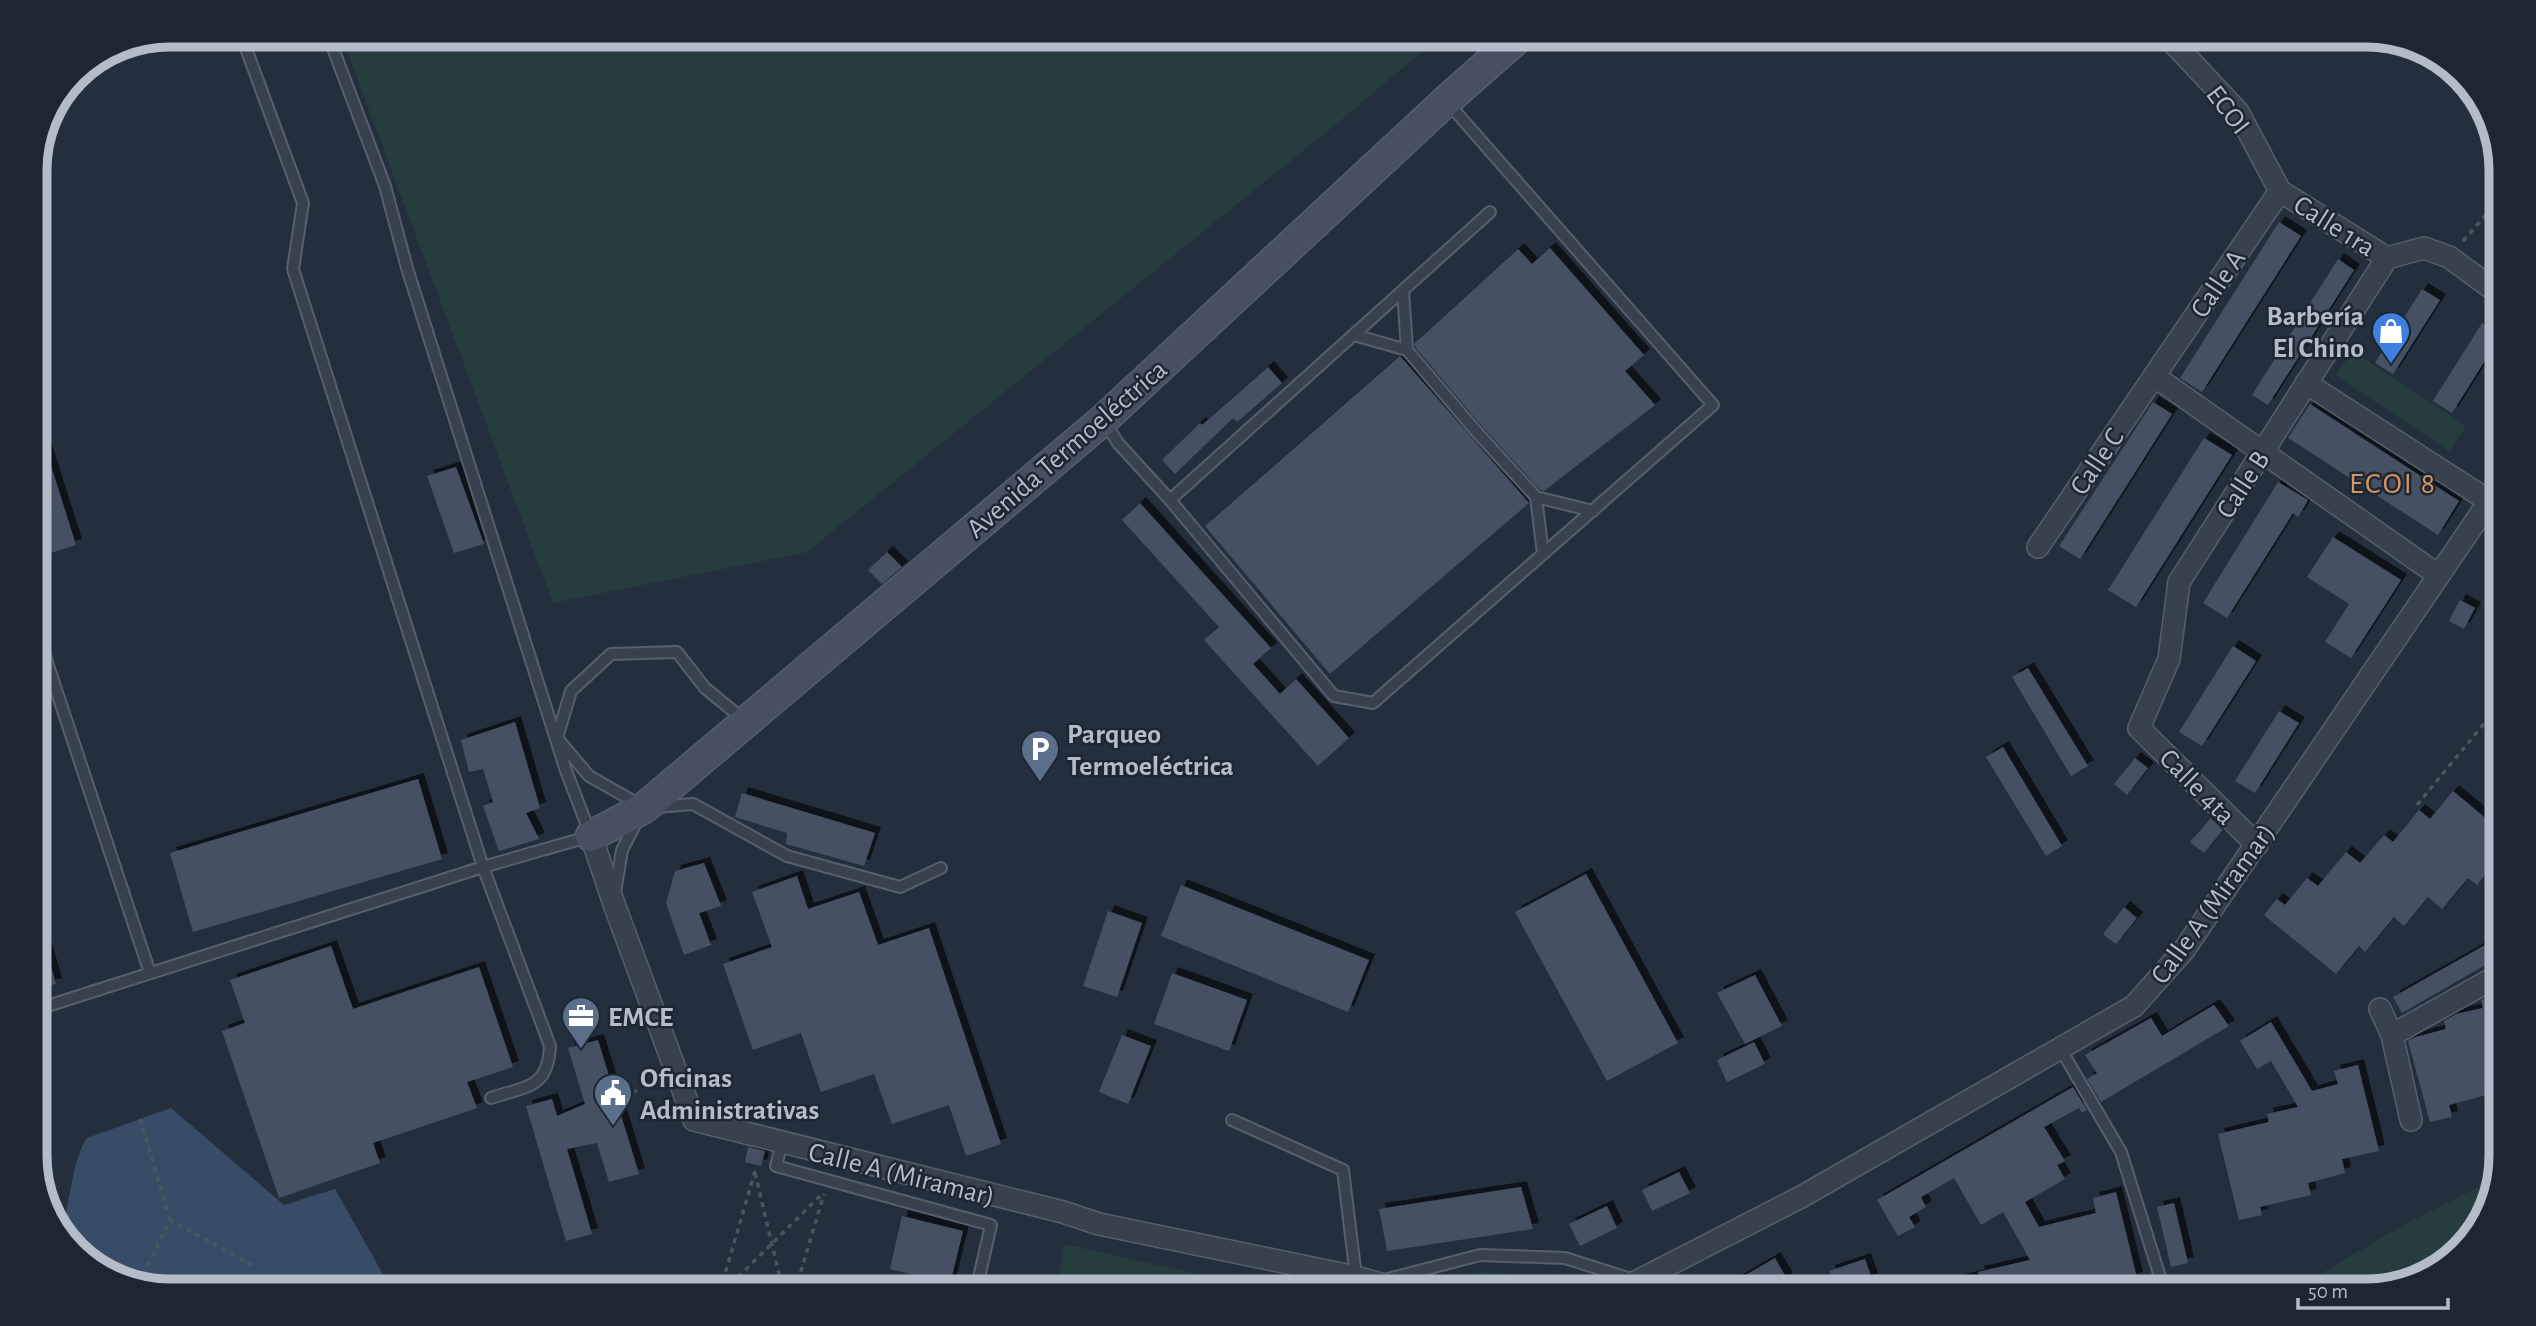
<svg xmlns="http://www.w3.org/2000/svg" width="2536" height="1326" viewBox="0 0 2536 1326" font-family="'Alegreya Sans',sans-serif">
<defs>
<filter id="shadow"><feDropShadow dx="6" dy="-6" stdDeviation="0" flood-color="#0009"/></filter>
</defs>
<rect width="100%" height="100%" fill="#242f3e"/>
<path fill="#263c3f" d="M341,35h1101l-107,90 -528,427 -254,51z
M2352,351l114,75 -17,25 -113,-75z
M2496,1178l-9,38 -53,57 -68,18h-74l111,-66z
M1064,1244l209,47h-217z
M1485,1272l127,9 -29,10h-108l-37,-12z"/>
<path fill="#394c67" d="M171,1108l113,97 51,-16 50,89 76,5 7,8h-298l-60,-14 -51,-45c14,-30 10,-66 28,-94z"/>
<path fill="#455162" filter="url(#shadow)" d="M2279,222l22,14 -99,156 -22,-14z
M1550,248l94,107 -19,16 30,34 -111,86 -4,-1 -60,-66 -65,-77 -1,-3 104,-95 14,15z
M2338,259l16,11 -86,135 -16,-10z
M2422,289l18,11 -47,74 -18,-11z
M2482,323l19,12 -49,78 -19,-12z
M1400,356l129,147 -199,171 -125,-148z
M1268,367l14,16 -45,39 -4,-4 -58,56 -13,-14 38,-37 2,2z
M2153,402l19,12 -92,145 -21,-13z
M2310,404l149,97 -21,34 -150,-97z
M39,428l37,117 -41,13v-129z
M2204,438l28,17 -96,152 -28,-17z
M456,467l28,77 -30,9 -27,-77z
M2278,482l30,18 -10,17 -5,-4 -66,105 -24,-15z
M1140,503l131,145 -18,16 27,30 16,-15 53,59 -31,28 -114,-126 15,-13 -97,-107z
M2333,537l68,43 -50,78 -26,-16 24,-38 -42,-27z
M887,552l15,15 -20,17 -14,-14z
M2460,600l15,8 -11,21 -15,-8z
M2233,646l23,15 -54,85 -23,-14z
M2028,668l60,98 -17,10 -59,-99z
M2279,711l20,12 -44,70 -20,-12z
M515,722l25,86 -14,5 13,26 -40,12 -16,-45 10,-4 -10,-33 -14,3 -8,-32z
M2003,747l59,99 -16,10 -60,-99z
M2135,758l13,10 -21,27 -13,-11z
M418,779l24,80 -249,73 -23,-79z
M2453,791l48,40v24l-24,30 -9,-7 -26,31 -14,-12 -24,29 -10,-9 -29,35 -6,-6 -23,28 -72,-59 13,-16 8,6 22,-27 11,8 28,-34 14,11 24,-28 9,7 26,-32 11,9z
M742,793l133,40 -11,33 -78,-22 1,-11 -52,-16z
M2211,818l12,12 -19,23 -14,-11z
M704,863l17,43 -22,7 12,32 -27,10 -18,-52 9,-32z
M1586,874l92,169 -71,38 -92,-169z
M797,876l11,33 51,-17 19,53 51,-17 72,216 -35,12 -17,-51 -57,19 -18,-50 -53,18 -20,-59 -48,17 -30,-86 49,-17 -20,-55z
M1181,885l188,75 -21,52 -187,-76z
M2124,907l13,11 -21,26 -13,-10z
M1108,911l34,12 -25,74 -34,-11z
M40,928l16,56 -21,5v-60z
M2501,936v20l-99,57 -9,-16z
M331,946l22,63 126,-42 34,100 -46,15 10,26 -104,35 7,20 -101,35 -57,-167 23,-8 -15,-43z
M1172,973l75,27 -18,51 -75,-27z
M1755,975l27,51 -37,18 -28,-51z
M2501,993v98l-52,14 3,12 -22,5 -22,-81 8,-4 30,-8 -2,-8 12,-7 27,-6 -2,-8z
M2214,1005l15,21 -128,76 -14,-23 10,-6 -12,-18 66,-37 11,18z
M2271,1022l41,69 26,-7 -4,-13 24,-6 21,86 -37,8 3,14 -37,10 3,12 -51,12 2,8 -23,5 -21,-86 51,-12 -2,-8 31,-7 -27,-46 -14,8 -17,-28z
M1122,1035l29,11 -23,58 -29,-12z
M598,1040l41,134 -30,8 -12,-39 -30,6 25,85 -26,7 -40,-135 26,-7 5,17 28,-12 -17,-56z
M1754,1042l11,22 -38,18 -10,-22z
M2073,1087l14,23 -5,3 -3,-5 -35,19 21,34 -8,4 8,14 -40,23 14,25 57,-14 -3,-15 23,-6 21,86 -35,8 2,5h-164l-1,-6 40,-10 -1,-3 52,-12 -27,-48 -22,13 -27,-47 -33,19 5,10 -17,10 6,10 -17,9 -21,-36z
M748,1147l17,4 -4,15 -16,-4z
M1679,1172l11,21 -38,18 -10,-21z
M1521,1187l12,42 -146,22 -8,-42z
M2174,1203l14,60 -17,4 -14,-60z
M1607,1206l10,22 -37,18 -11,-22z
M902,1216l61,15 -13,53 -60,-15z
M1775,1258l12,21 -21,12h-48z
M1865,1259l7,20 -36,12 -7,-20z"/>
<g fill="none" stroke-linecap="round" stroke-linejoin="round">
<defs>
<path id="service" d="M241,35l62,168 -10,66 190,598 67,179c-2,43 -24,40 -59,52
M1403,290l4,60 67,79 62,68 57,14
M1354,335l53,15
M1105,423l13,20 52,57 164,196 39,7 340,-298 -265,-302
M1536,497l7,57
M1170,500l320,-288
M35,626l115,347
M642,806l-53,-30 -32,-38 14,-47 40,-37 66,-2 28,36 39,32
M657,807l36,-3 94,52 113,31 41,-19
M615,893l7,-43 16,-31
M35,1010l448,-143 108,-31 -26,-68 -158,-500 -22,-82 -57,-151
M2060,1048l61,104 40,128
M1232,1120l111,50 13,107
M782,1143l-6,23 215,59 -15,66
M1384,1280l96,-25 85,3 69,22
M899,1286l22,5"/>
<path id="minor" d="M2166,35l72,77 42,79 107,67 37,-10 25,9 52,38
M2154,376l284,199
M2306,383l183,118
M2038,547l242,-356
M591,836l23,68 80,216 369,92 36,12 257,53 49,14
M2257,845l-118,-117 30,-69 10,-77 208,-324
M2380,1009l12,26 19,85
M2392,1035l109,-61
M1618,1291l183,-94 333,-191 50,-56 317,-466"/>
<path id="secondary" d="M591,836l53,-28 459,-388 343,-319 75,-66"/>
</defs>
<use href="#service" stroke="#565f6c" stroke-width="14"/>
<use href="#minor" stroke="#565f6c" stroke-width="24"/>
<use href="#secondary" stroke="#565f6c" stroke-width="33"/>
<path stroke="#44595c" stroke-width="3.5" stroke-dasharray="5 5" stroke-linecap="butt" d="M2463,241l38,-43
M2417,805l84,-102
M615,1097l22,-6
M140,1119l30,101
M755,1173l28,118
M139,1284l31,-64 82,45
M720,1291l35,-120
M724,1291l97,-96
M795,1291l29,-97"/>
<use href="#service" stroke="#38414e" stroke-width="10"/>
<use href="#minor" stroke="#38414e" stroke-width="21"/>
<use href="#secondary" stroke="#465061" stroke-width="30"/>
</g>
<defs>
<symbol id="shop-pin" viewBox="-11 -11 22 30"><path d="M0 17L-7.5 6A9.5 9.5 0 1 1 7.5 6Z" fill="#3f7fe0" stroke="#1d2633"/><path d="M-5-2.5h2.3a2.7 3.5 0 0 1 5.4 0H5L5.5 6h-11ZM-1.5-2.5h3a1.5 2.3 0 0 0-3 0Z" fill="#fff"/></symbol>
<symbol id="parking-pin" viewBox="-11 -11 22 30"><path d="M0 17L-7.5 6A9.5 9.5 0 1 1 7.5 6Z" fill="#5c6f8a" stroke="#1d2633"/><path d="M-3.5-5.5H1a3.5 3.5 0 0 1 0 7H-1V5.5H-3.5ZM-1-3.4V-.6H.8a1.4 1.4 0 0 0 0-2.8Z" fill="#fff"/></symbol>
<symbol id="office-pin" viewBox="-11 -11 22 30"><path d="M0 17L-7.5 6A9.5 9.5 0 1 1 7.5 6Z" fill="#5c6f8a" stroke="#1d2633"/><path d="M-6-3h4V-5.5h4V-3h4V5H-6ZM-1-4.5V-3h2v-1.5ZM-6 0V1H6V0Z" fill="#fff"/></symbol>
<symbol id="civic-pin" viewBox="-11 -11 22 30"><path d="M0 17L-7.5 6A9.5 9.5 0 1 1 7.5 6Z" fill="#5c6f8a" stroke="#1d2633"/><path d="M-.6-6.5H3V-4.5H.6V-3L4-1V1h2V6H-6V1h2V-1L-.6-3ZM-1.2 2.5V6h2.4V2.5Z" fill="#fff"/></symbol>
</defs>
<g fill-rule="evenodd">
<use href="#shop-pin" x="2369" y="309" width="44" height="60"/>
<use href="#parking-pin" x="1018" y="727" width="44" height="60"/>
<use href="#office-pin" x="559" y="994" width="44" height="60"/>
<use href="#civic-pin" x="591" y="1071" width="44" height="60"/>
</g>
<g text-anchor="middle" stroke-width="5" stroke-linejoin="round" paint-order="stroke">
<g font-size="28" fill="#b4bcc9" stroke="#1d2633">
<text transform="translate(2229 109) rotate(53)" y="10">ECOI</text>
<text transform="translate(2335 225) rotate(32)" y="10">Calle 1ra</text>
<text transform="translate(2217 283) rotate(-56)" y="10">Calle A</text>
<text transform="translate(1066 448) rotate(-41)" y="10">Avenida Termoeléctrica</text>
<text transform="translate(2096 461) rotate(-56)" y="10">Calle C</text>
<text transform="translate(2242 484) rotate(-57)" y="10">Calle B</text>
<text transform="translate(2198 786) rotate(45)" y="10">Calle 4ta</text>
<text transform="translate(2212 903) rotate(-54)" y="10">Calle A (Miramar)</text>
<text transform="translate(902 1173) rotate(14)" y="10">Calle A (Miramar)</text>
</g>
<g font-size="28" font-weight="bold" fill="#b4bcc9" stroke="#1d2633" text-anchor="start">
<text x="2364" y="325" text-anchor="end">Barbería<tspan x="2364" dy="32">El Chino</tspan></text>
<text x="1067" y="743">Parqueo<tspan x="1067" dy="32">Termoeléctrica</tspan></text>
<text x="608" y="1026">EMCE</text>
<text x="640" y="1087">Oficinas<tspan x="640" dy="32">Administrativas</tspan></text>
</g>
<g font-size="30" letter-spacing="2" fill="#d59563" stroke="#1d2633">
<text x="2393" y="493">ECOI 8</text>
</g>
</g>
<path d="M0 0H2536V1326H0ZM170 47H2366A123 123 0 0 1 2489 170V1156A123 123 0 0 1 2366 1279H170A123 123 0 0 1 47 1156V170A123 123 0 0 1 170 47Z" fill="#1d2633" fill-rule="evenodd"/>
<path fill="none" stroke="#b4bcc9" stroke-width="9" d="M170 47H2366A123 123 0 0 1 2489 170V1156A123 123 0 0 1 2366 1279H170A123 123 0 0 1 47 1156V170A123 123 0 0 1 170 47Z"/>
<path d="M2298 1298v10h150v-10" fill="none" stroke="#b4bcc9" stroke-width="3.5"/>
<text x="2308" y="1298" font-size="21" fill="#b4bcc9" stroke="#1d2633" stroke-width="5" paint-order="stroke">50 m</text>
</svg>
